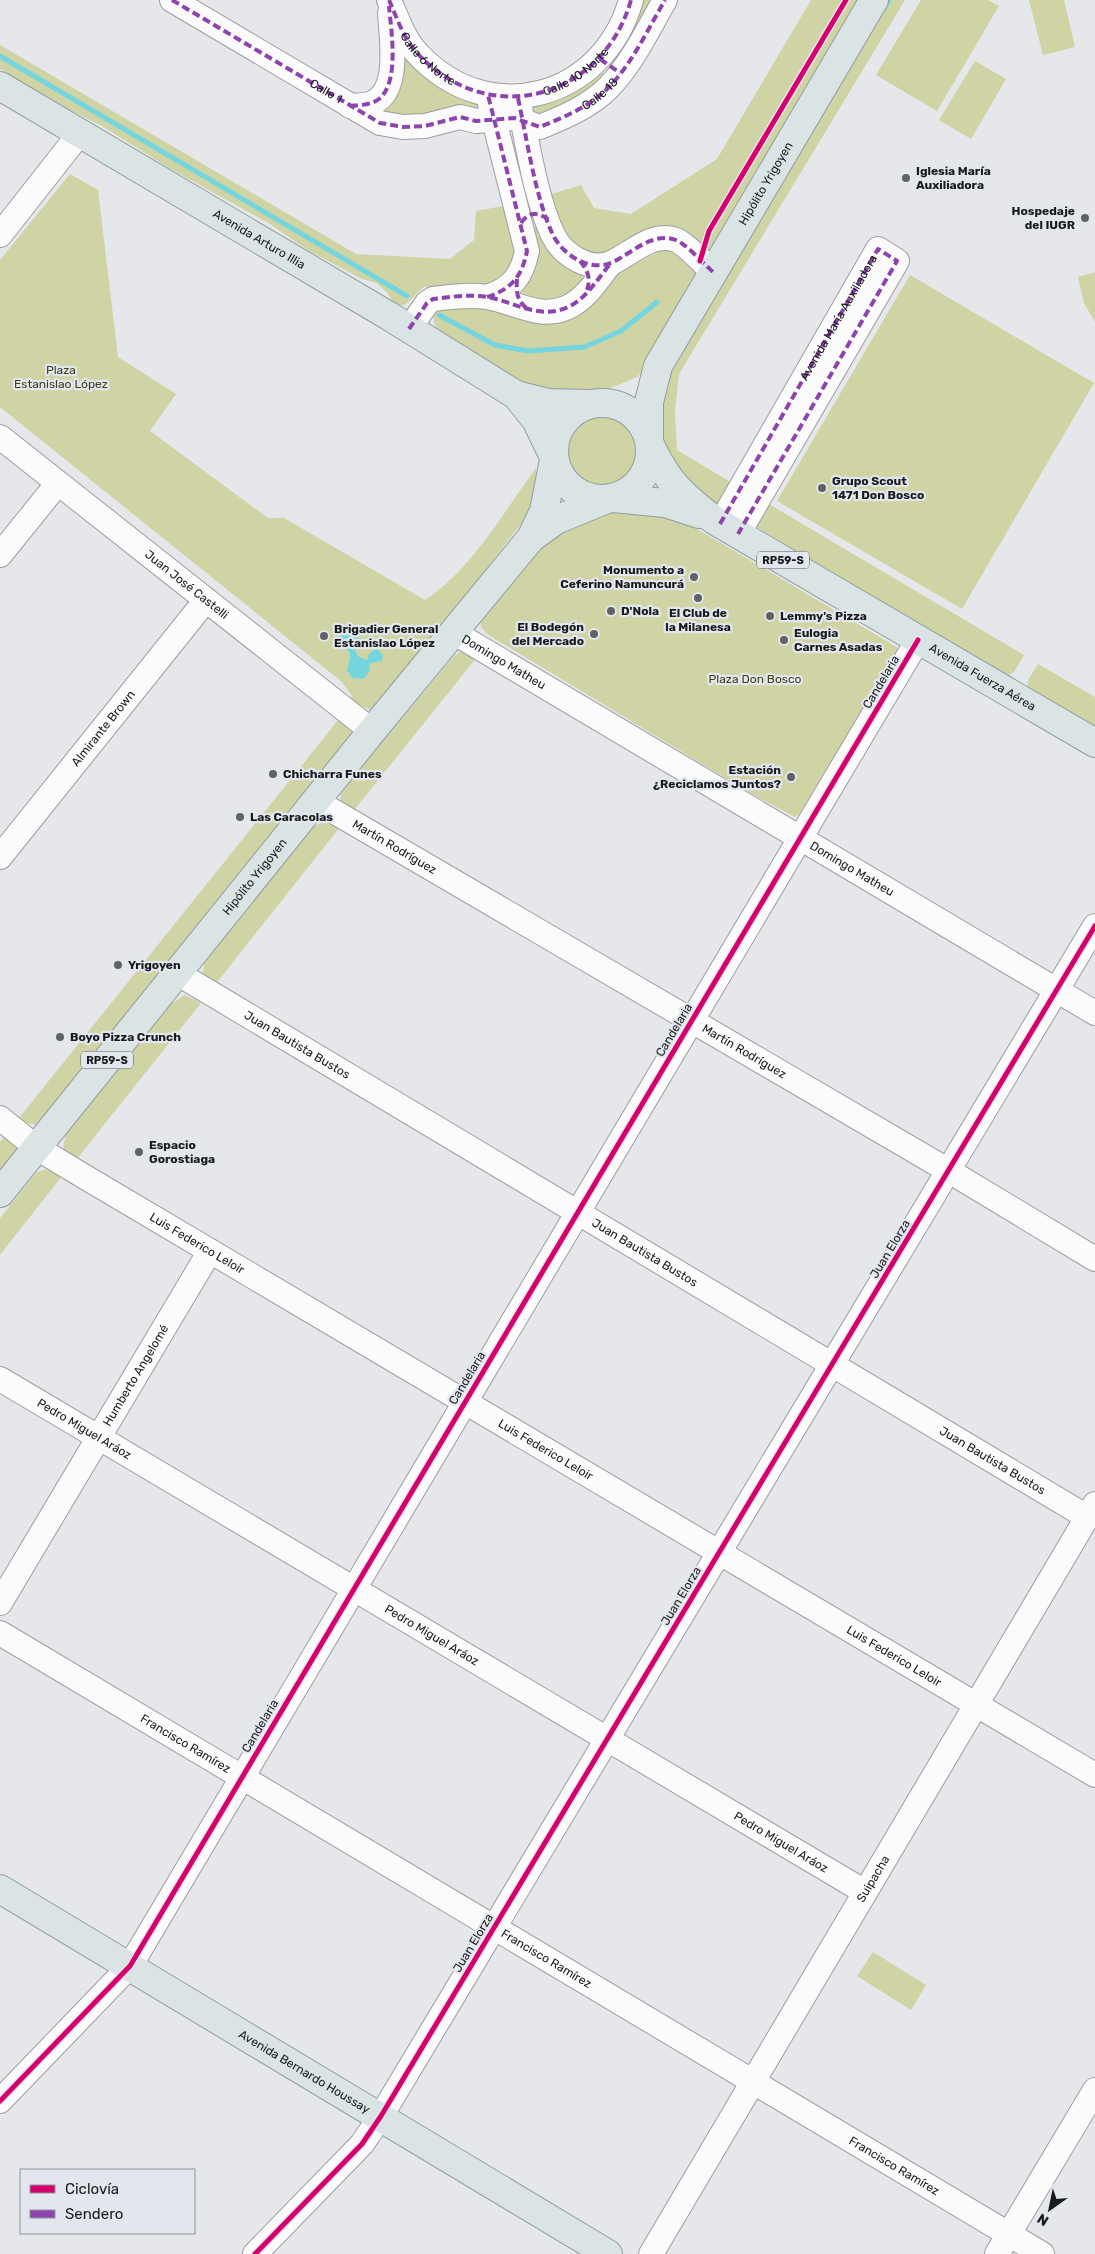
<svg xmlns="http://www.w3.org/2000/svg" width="1095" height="2254" viewBox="0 0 1095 2254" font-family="Rubik,sans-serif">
<rect width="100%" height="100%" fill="#e5e7ea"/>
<path fill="#d0d3a3" d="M638,0h20l-41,61 -5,-3z
M811,0h52l-150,256 -20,-12 -105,11 -27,-22 -9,-39 29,-9 13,23 37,6 86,-55z
M884,0h21l-226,374 -4,37 2,39 57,34 -15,22 -34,-21 -24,-35 2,-76z
M921,0h67l11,6 -62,105 -61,-36z
M1029,0h35l11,47 -32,8z
M0,45l356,209 94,5 24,-19 2,-29 27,-5 16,40 -9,25 -17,12 -10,3 -59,1c-9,6 -16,21 -28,19l-8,-12 -11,-11 -15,-4 -53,-28 -39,-27 -101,-56 -67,-42 -42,-21 -60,-36z
M398,47l83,56 2,6 -65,13 -38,-10z
M975,61l31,18 -35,60 -32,-19z
M597,70l9,5 -1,6 -54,34h-23l4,-14z
M70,174l28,16 20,167 58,37 -26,37 118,87h16l141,82c47,-31 78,-87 111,-132l1,35 -83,108 -83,99 -22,-9 3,-5 -10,-14 -342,-275v-147z
M538,225l44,51c0,14 -17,25 -31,25 -9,0 -18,-3 -27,-4l-3,-8 11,-59z
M665,248l8,4 28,26 -50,87 -14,12 -28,12h-18l-13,5 -39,2 -102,-59 -4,-22 10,-9 50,2 32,10 85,-34 9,-11z
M1095,272v50l-11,-19 -6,-26z
M910,275l184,108 -132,226 -185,-108z
M561 453a39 39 0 1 1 78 0a39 39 0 1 1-78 0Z
M762,500l262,155 -10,17 -7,4 -5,-2 -249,-149z
M624,507l53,10 223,132 -101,165 -4,3 -43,-23 -265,-160 -6,-7 -1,-10 59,-75z
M460,652l17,5 -126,157 -11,-12 1,-8 5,-8 109,-131z
M1038,664l57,33v33l-68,-41 1,-9z
M339,719l17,15 -318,391 -13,-2 -6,-5z
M325,821l15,6 -126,159 -11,-10 1,-13 109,-136z
M185,995l16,8 -125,157 -13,-12 3,-14 105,-130z
M7,1133l11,11 1,10 -19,23v-35z
M47,1169l15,7 -62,79v-37l37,-46z
M873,1952l53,33 -15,25 -54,-34z"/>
<path fill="#74d5de" d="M346,631l9,2 3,4 -3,14 4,6 8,3 2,-6 6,-5 3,1 5,5 -1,6 -12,2 -1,9 -6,7 -11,-1 -5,-8 3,-11v-6c-5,-7 -13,-5 -11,-16z"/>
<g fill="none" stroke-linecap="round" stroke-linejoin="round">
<path stroke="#74d5de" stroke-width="5" d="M883,10l6,-10
M0,56l407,240
M439,315l56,30 33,6 56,-4 37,-16 36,-29"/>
<defs>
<g id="minor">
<path d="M172,0l208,123 23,4 22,-1 35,-9 16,4 38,-3 26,9c24,-10 49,-20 68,-39 24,-24 40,-59 57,-88"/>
<path d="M389,0c8,18 15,40 29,54 71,76 185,45 213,-54"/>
<path d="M518,98c9,41 17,99 35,137 10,20 37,38 60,27 19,-9 40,-31 63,-22 10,4 28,24 37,32"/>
<path d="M350,106c6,-1 13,0 19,-2 33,-9 22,-66 21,-91"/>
<path d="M0,235l80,-102"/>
<path d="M487,297c25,-8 35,-21 40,-46l-37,-147"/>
<path d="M409,329l18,-26 6,-4c17,-2 37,-5 54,-2 29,5 55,25 85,8 17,-10 26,-27 39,-42"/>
<path id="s1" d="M0,437l372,294"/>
<path d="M720,524l158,-275 19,12 -159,273"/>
<path d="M0,555l58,-72"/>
<path id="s2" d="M453,632l642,381"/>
<path id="s3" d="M316,801l633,370 146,88"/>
<path id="s4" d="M0,857l206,-257"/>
<path id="s5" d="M177,973l910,544"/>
<path id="s6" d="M0,1118l37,30 48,29 1010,598"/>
<path id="s7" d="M0,1379l865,513"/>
<path id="s8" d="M0,1603l210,-352"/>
<path id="s9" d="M0,1633l1042,621"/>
<path d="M0,2101l130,-135 788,-1326"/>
<path d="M255,2254l107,-110 19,-28 714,-1190"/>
<path id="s10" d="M651,2254l444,-750"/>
<path d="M997,2254l98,-164"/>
</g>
<g id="major">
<path id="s11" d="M0,86l389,230 127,79 33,8 40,1"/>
<path d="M516,395l20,25 17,35"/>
<circle cx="602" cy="451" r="48"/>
<path id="s12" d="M649,439v-37l9,-36 216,-366"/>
<path id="s13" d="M650,445c18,38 32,50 64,75l381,223"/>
<path d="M613,498l52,5 34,11"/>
<path d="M531,538l25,-18 51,-21"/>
<path id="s14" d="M0,1193l372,-462 159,-193 13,-27 10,-51"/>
<path id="s15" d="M0,1889l608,365"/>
</g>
</defs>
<use href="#minor" stroke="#9d9ea1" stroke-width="26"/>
<use href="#major" stroke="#8f9ea0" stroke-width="30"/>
<use href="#minor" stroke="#fbfbfc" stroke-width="24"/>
<use href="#major" stroke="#dbe4e4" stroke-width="28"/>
<g stroke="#8e44ad" stroke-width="4" stroke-dasharray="8 4" stroke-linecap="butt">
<path id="s16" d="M172,0l208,123 23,4 22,-1 35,-9 16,4 38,-3 26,9c24,-10 49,-20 68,-39 24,-24 40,-59 57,-88"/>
<path id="s17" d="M389,0c8,18 15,40 29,54 71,76 185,45 213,-54"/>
<path d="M600,59l20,14"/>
<path d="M518,98c9,41 17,99 35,137 10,20 37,38 60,27 19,-9 40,-31 63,-22 10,4 28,24 37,32"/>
<path d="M350,106c10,-1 21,-1 29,-7 21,-17 12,-69 10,-93"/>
<path d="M521,223c8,-12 17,-11 28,-3"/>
<path d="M580,261c8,10 11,17 7,29"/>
<path d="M517,279c-1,14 0,20 9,29"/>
<path d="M487,297c25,-8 35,-21 40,-46l-39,-156"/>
<path d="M409,329l18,-26 6,-4c17,-2 37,-5 54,-2 29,5 55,25 85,8 17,-10 26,-27 39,-42"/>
<path id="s18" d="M720,524l158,-275 19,12 -159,273"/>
</g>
<defs>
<path id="cycleway" d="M700,261l9,-30 137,-231
M0,2101l130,-135 788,-1326
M255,2254l107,-110 19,-28 714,-1190"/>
</defs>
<use href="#cycleway" stroke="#e2e6ed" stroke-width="8"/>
<use href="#cycleway" stroke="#d6006c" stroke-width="5"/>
</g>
<g fill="#606265" stroke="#e2e6ed" stroke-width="2">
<circle cx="906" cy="178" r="5"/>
<circle cx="1085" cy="218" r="5"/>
<circle cx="822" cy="488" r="5"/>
<circle cx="694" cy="577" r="5"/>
<circle cx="698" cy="598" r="5"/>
<circle cx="611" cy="611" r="5"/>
<circle cx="770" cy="616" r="5"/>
<circle cx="594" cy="634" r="5"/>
<circle cx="324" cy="636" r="5"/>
<circle cx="784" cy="640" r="5"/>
<circle cx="273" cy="774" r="5"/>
<circle cx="791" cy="777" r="5"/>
<circle cx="240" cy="817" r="5"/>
<circle cx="118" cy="965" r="5"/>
<circle cx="60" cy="1037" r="5"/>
<circle cx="139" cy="1152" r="5"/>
</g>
<g text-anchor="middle" stroke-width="4.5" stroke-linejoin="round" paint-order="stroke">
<g fill="#e2e6ed" stroke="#55575b" stroke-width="1">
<rect x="757" y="551.5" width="52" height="17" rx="4"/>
<rect x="81" y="1051.5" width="52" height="17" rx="4"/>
</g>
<g font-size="11" font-weight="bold" fill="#191a1d">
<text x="783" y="564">RP59-S</text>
<text x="107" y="1064">RP59-S</text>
</g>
<g font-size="12" fill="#191a1d" stroke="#e2e6ed">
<text dy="4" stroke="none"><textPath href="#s17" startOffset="72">Calle 6 Norte</textPath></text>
<text dy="4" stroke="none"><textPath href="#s17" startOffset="238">Calle 10 Norte</textPath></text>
<text dy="4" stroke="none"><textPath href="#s16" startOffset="179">Calle 1</textPath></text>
<text dy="4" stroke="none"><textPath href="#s16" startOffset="474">Calle 18</textPath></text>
<text dy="4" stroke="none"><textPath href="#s12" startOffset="286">Hipólito Yrigoyen</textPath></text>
<text dy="4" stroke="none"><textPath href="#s11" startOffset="301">Avenida Arturo Illia</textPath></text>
<text dy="4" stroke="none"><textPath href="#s18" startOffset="238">Avenida María Auxiliadora</textPath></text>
<text dy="4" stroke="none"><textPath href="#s1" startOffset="238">Juan José Castelli</textPath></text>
<text dy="4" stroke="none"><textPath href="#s2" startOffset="59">Domingo Matheu</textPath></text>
<text dy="4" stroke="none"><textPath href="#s13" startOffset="411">Avenida Fuerza Aérea</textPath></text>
<text transform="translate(881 682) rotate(-59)" y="4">Candelaria</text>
<text dy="4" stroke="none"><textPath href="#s4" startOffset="165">Almirante Brown</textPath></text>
<text dy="4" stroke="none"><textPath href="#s3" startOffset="91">Martín Rodríguez</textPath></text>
<text dy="4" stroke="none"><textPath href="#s2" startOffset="464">Domingo Matheu</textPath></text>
<text dy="4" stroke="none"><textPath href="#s14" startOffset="406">Hipólito Yrigoyen</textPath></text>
<text transform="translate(674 1030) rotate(-59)" y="4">Candelaria</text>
<text dy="4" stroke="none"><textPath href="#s5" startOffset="140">Juan Bautista Bustos</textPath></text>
<text dy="4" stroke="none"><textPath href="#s3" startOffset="496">Martín Rodríguez</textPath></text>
<text dy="4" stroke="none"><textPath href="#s6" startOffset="234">Luis Federico Leloir</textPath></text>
<text transform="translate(890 1249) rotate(-59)" y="4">Juan Elorza</text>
<text dy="4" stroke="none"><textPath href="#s5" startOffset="545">Juan Bautista Bustos</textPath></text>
<text dy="4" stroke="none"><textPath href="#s8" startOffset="265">Humberto Angelomé</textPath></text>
<text transform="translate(467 1378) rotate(-59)" y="4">Candelaria</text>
<text dy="4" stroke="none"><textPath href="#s7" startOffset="98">Pedro Miguel Aráoz</textPath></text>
<text dy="4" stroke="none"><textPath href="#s6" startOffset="639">Luis Federico Leloir</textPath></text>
<text dy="4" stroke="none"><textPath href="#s5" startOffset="950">Juan Bautista Bustos</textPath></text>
<text transform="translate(681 1596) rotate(-59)" y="4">Juan Elorza</text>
<text dy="4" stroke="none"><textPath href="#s7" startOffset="502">Pedro Miguel Aráoz</textPath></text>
<text dy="4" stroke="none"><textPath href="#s6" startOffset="1044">Luis Federico Leloir</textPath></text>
<text transform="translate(260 1726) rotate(-59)" y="4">Candelaria</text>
<text dy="4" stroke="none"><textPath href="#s9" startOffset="216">Francisco Ramírez</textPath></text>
<text dy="4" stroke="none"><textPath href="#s7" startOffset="908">Pedro Miguel Aráoz</textPath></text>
<text dy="4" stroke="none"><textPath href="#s10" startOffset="436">Suipacha</textPath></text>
<text transform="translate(473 1943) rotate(-59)" y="4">Juan Elorza</text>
<text dy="4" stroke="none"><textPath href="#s9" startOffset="636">Francisco Ramírez</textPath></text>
<text dy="4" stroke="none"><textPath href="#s15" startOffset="355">Avenida Bernardo Houssay</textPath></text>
<text dy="4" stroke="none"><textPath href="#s9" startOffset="1041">Francisco Ramírez</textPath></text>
</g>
<g font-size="12" font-weight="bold" fill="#191a1d" stroke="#e2e6ed" text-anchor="start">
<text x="916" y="175">Iglesia María<tspan x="916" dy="14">Auxiliadora</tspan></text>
<text x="1075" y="215" text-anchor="end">Hospedaje<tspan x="1075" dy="14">del IUGR</tspan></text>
<text x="832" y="485">Grupo Scout<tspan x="832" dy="14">1471 Don Bosco</tspan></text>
<text x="684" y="574" text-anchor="end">Monumento a<tspan x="684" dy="14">Ceferino Namuncurá</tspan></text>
<text x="621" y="615">D'Nola</text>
<text x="698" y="617" text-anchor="middle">El Club de<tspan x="698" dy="14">la Milanesa</tspan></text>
<text x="780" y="620">Lemmy's Pizza</text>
<text x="584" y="631" text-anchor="end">El Bodegón<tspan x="584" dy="14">del Mercado</tspan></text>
<text x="334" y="633">Brigadier General<tspan x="334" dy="14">Estanislao López</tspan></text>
<text x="794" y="637">Eulogia<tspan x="794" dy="14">Carnes Asadas</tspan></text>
<text x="781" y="774" text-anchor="end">Estación<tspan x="781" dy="14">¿Reciclamos Juntos?</tspan></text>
<text x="283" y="778">Chicharra Funes</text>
<text x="250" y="821">Las Caracolas</text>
<text x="128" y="969">Yrigoyen</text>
<text x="70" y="1041">Boyo Pizza Crunch</text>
<text x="149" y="1149">Espacio<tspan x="149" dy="14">Gorostiaga</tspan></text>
</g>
<g font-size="12" fill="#40411a" stroke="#e2e6ed">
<text x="61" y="374">Plaza<tspan x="61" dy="14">Estanislao López</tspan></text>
<text x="755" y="683">Plaza Don Bosco</text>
</g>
</g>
<rect x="20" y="2169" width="175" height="65" fill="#e2e6ed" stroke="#92949a"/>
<rect x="30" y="2185" width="25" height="8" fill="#d6006c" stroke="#92949a"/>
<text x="65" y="2194" font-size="15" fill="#191a1d">Ciclovía</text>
<rect x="30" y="2210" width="25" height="8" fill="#8e44ad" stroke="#92949a"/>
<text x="65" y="2219" font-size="15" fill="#191a1d">Sendero</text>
<g transform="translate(1050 2209) rotate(213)" stroke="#e2e6ed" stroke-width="4" paint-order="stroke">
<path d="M0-4L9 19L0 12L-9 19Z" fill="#191a1d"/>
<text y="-8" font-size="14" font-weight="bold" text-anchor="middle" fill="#191a1d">N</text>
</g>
</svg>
